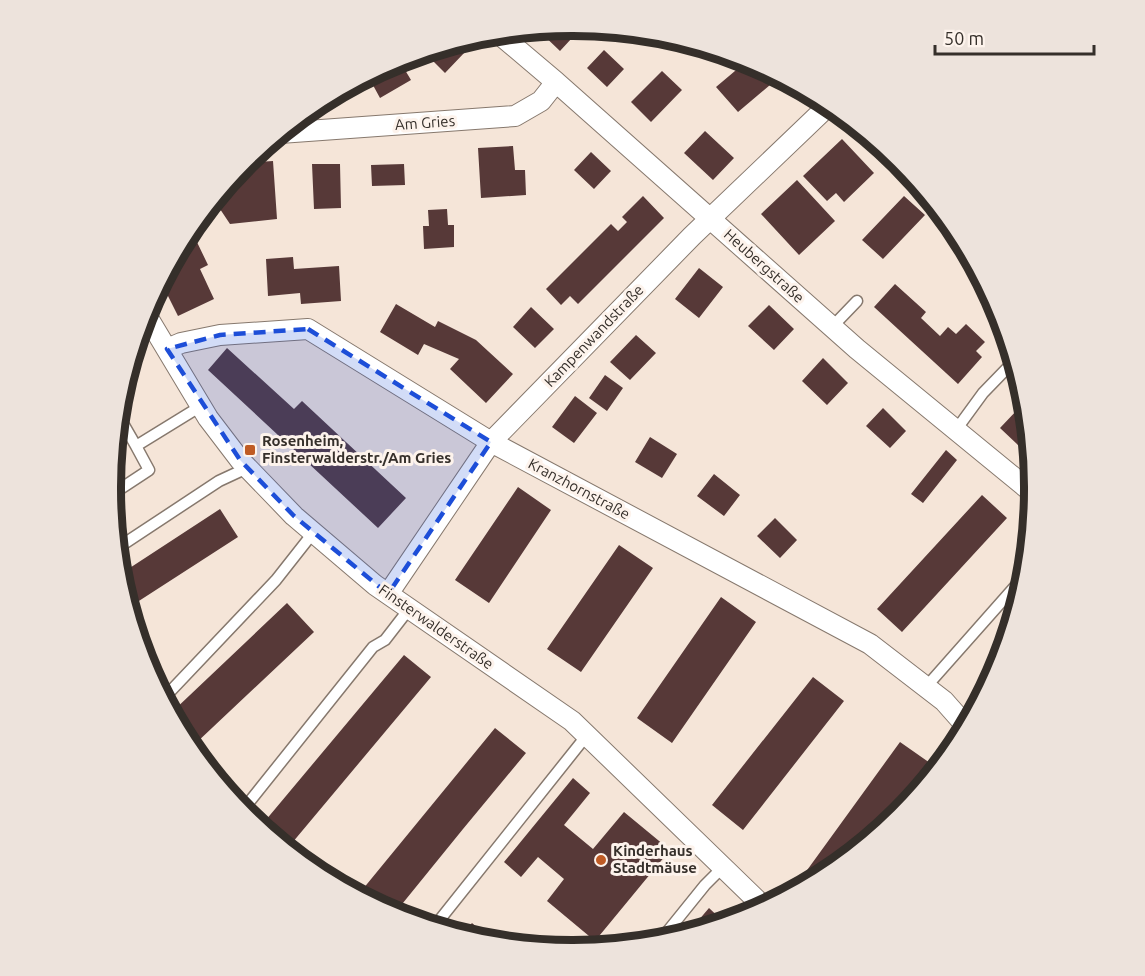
<svg xmlns="http://www.w3.org/2000/svg" width="1145" height="976" viewBox="0 0 1145 976" font-family="Ubuntu,sans-serif">
<rect width="100%" height="100%" fill="#f5e5d8"/>
<path fill="#573938" d="M573,26h10l-23,25 -23,-22z
M455,43l10,9 -20,21 -21,-21z
M604,50l20,19 -17,18 -20,-19z
M399,60l12,20 -31,18 -12,-22z
M748,60l2,1 20,24 -32,27 -22,-25z
M662,71l20,19 -31,32 -20,-20z
M705,131l29,27 -21,22 -29,-27z
M842,139l32,34 -30,29 -8,-9 -9,8 -24,-25z
M880,145l20,16 4,6 -4,4 -25,-22z
M513,146l2,24h10l1,25 -45,3 -3,-50z
M591,152l20,19 -17,18 -20,-19z
M273,161l4,58 -47,5 -16,-24 30,-37z
M312,164h28l1,44 -27,1z
M404,164l1,21 -33,1 -1,-21z
M797,180l38,41 -36,34 -38,-41z
M643,196l21,22 -86,86 -8,-8 -9,9 -15,-16 65,-65 7,7 9,-9 -5,-5z
M904,196l21,19 -42,44 -21,-19z
M447,209l1,16h6v22l-30,2 -1,-23h6l-1,-16z
M195,238l13,27 -8,4 14,30 -36,17 -17,-34 19,-37z
M293,257l1,12 45,-3 2,35 -40,3 -1,-11 -32,3 -2,-37z
M699,268l24,19 -24,31 -24,-19z
M895,284l31,28 -5,6 19,18 8,-9 8,7 10,-10 19,18 -9,9 6,6 -24,27 -84,-77z
M396,304l39,23 3,-6 38,19 37,34 -27,29 -36,-34 9,-10 -35,-15 -6,11 -38,-23z
M769,305l25,24 -20,21 -26,-24z
M531,307l23,22 -19,19 -22,-21z
M636,335l20,18 -26,27 -20,-18z
M227,348l67,61 8,-8 104,97 -28,30 -170,-158z
M823,358l25,25 -21,22 -25,-24z
M605,375l18,13 -16,23 -18,-13z
M575,396l22,17 -23,30 -22,-16z
M883,408l23,23 -16,17 -24,-22z
M1019,408l9,9 2,17 -11,12 -19,-18z
M650,437l27,17 -15,24 -27,-16z
M946,450l11,10 -34,43 -12,-9z
M714,474l26,21 -16,21 -27,-20z
M518,487l33,23 -62,93 -34,-23z
M982,495l25,23 -105,114 -25,-23z
M220,509l18,28 -110,71 -9,-33z
M775,518l22,22 -17,18 -23,-22z
M619,545l34,23 -72,104 -34,-23z
M721,597l35,25 -84,121 -35,-25z
M287,603l27,29 -119,112 -17,-18 -7,-13z
M404,655l27,22 -144,172 -27,-22z
M813,677l31,24 -101,129 -31,-25z
M495,728l31,25 -63,76 -69,85 -36,-19z
M900,742l30,21 -48,66 -53,44 -14,7 -10,-7z
M209,767l30,26 -6,7 -26,-32z
M573,778l17,15 -26,32 29,24 31,-37 46,38 -75,91 -48,-40 17,-22 -26,-22 -17,20 -17,-15z
M709,908l16,15 -39,12z
M472,923l22,20 -12,-1 -21,-7z"/>
<g fill="none" stroke-linecap="round" stroke-linejoin="round">
<defs>
<path id="service" d="M832,327l25,-26
M117,413l19,33 65,-40
M956,430l27,-37 32,-33
M111,495l38,-25 -13,-24
M116,549l103,-68 28,-13
M926,687l101,-114
M163,699l113,-119 37,-47
M242,811l131,-164 12,-7 24,-31
M434,927l153,-192
M659,942l46,-57 18,-18"/>
<path id="minor" d="M498,33l58,49 301,267 177,145
M280,133l235,-17 26,-15 15,-19
M145,313l63,105 32,42 54,56 81,69 197,136 192,186
M167,349l14,-6 39,-8 88,-6 183,113 379,202 74,57 23,26
M388,594l103,-152 201,-206 138,-132"/>
</defs>
<use href="#service" stroke="#86786d" stroke-width="13"/>
<use href="#minor" stroke="#86786d" stroke-width="22"/>
<use href="#service" stroke="#fff" stroke-width="10"/>
<use href="#minor" stroke="#fff" stroke-width="20"/>
</g>
<path fill="#1d4ed8" fill-opacity="0.2" stroke="#1d4ed8" stroke-width="4.5" stroke-dasharray="12 8" stroke-linejoin="round" d="M308,329l183,113 -103,152 -94,-78 -54,-56 -73,-111 53,-14z"/>
<g fill="#bf5b25" stroke="#fdf3ec" stroke-width="2">
<rect x="244" y="444" width="12" height="12" rx="3"/>
<circle cx="601" cy="860" r="6"/>
</g>
<g text-anchor="middle" stroke-width="6" stroke-linejoin="round" paint-order="stroke">
<g font-size="15" fill="#352f2a" stroke="#fdf3ec">
<text transform="translate(425 123) rotate(-4)" y="5">Am Gries</text>
<text transform="translate(764 266) rotate(42)" y="5">Heubergstraße</text>
<text transform="translate(594 336) rotate(-46)" y="5">Kampenwandstraße</text>
<text transform="translate(579 489) rotate(28)" y="5">Kranzhornstraße</text>
<text transform="translate(436 627) rotate(35)" y="5">Finsterwalderstraße</text>
</g>
<g font-size="15" font-weight="bold" fill="#352f2a" stroke="#fdf3ec" text-anchor="start">
<text x="262" y="446">Rosenheim,<tspan x="262" dy="17">Finsterwalderstr./Am Gries</tspan></text>
<text x="613" y="856">Kinderhaus<tspan x="613" dy="17">Stadtmäuse</tspan></text>
</g>
</g>
<path d="M0 0H1145V976H0ZM572 36H573A451 451 0 0 1 1024 487V489A451 451 0 0 1 573 940H572A451 451 0 0 1 121 489V487A451 451 0 0 1 572 36Z" fill="#ede3dc" fill-rule="evenodd"/>
<path fill="none" stroke="#352f2a" stroke-width="8" d="M572 36H573A451 451 0 0 1 1024 487V489A451 451 0 0 1 573 940H572A451 451 0 0 1 121 489V487A451 451 0 0 1 572 36Z"/>
<path d="M935 45v9h159v-9" fill="none" stroke="#352f2a" stroke-width="3"/>
<text x="944" y="45" font-size="18" fill="#352f2a" stroke="#fdf3ec" stroke-width="4.5" paint-order="stroke">50 m</text>
</svg>
